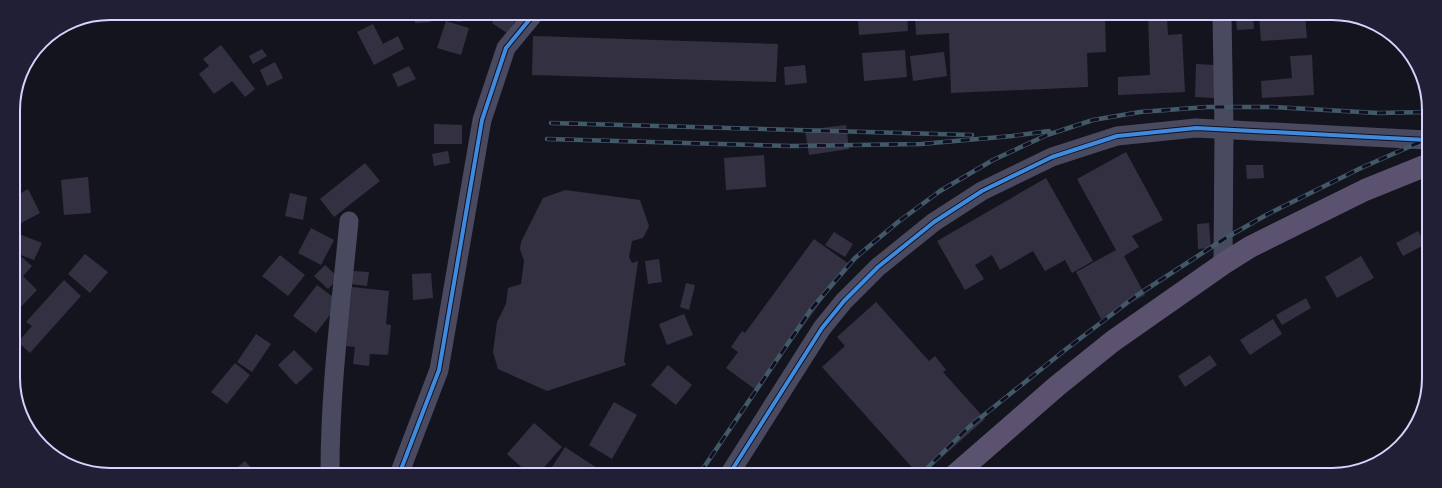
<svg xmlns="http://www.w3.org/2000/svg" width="1442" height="488" viewBox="0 0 1442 488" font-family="Quicksand,sans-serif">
<rect width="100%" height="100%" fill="#14141e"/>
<path fill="#333141" d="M414,14h16l1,8 -16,1z
M456,14h38l1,3 -38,5z
M498,14h22l-13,19 -15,-10z
M878,15h29l1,16 -49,4 -1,-18z
M915,15l190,1 1,36 -19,1 1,34 -137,6 -2,-60 -33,2z
M1148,16h19l1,19 14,-1 3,58 -67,3v-18l32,-2z
M1236,16h17l1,13 -17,1z
M1259,16h46l2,22 -46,3z
M446,21l23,7 -8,27 -24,-7z
M373,24l10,20 15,-8 6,13 -30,16 -17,-33z
M533,36l245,8 -2,38 -244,-7z
M221,45l34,44 -10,8 -13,-16 -18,13 -15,-20 10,-8 -6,-7z
M262,49l5,7 -14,8 -4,-8z
M905,50l2,27 -43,4 -2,-28z
M944,52l3,24 -34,5 -3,-25z
M1312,55l2,40 -52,3 -1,-17 31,-3 -2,-22z
M275,62l8,16 -16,8 -7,-16z
M1196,64l19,1 -1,33 -19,-1z
M805,65l2,18 -22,2 -1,-18z
M409,66l7,13 -18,8 -6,-13z
M434,124l28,1v19h-28z
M846,125l3,24 -40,6 -4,-25z
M448,151l2,12 -16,3 -2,-12z
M1126,152l37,68 -31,16 7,11 -15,9 21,39 -44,24 -25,-47 40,-22 -39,-71z
M764,155l2,32 -40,3 -2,-32z
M365,163l15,18 -46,36 -14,-18z
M1246,165h17l1,13 -17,1z
M14,171l8,15 -8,4z
M88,177l3,36 -27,2 -3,-35z
M1046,178l47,83 -21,12 -7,-13 -20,11 -12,-20 -33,19 -8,-15 -17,10 9,14 -19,11 -28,-49z
M28,189l12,24 -26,14v-30z
M565,190l75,10 9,26 -6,12 -11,3 -3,16 3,6 6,-2 -14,100 2,4 -79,26 -49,-22 -5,-17 4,-30 9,-18 2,-16 13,-4 3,-23 -4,-12 1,-7 22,-44z
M290,193l17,4 -4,23 -18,-4z
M1209,223l2,25 -13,1 -1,-25z
M311,228l23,12 -13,25 -23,-12z
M1418,231l8,13 -23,12 -7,-13z
M14,232l28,11 -8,17 -16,-6 14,12 -9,10 14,14 -23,24z
M834,232l19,12 -8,13 -20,-12z
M814,239l35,25 -93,126 -30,-22 12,-16 -7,-5 11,-16 3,2z
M85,254l23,18 -18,21 -22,-19z
M280,255l25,20 -17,21 -26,-20z
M1361,256l13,22 -37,20 -12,-21z
M659,259l3,23 -14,2 -3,-23z
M325,265l14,13 -11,11 -14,-13z
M352,271l17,1 -2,14 -16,-2z
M431,273l2,25 -20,2 -1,-26z
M64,280l17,16 -51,57 -12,-11 14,-16 -6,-4z
M686,283l9,2 -6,25 -9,-3z
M317,285l23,17 -24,31 -23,-17z
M352,287l37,4 -3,33 5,1 -3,30 -18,-1 -1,12 -16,-2 2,-17 -9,-1z
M1306,298l5,10 -29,17 -6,-10z
M876,302l53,59 6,-5 11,14 -3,2 42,47 -62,55h-5l-96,-107 23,-21 -8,-9z
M684,314l9,21 -26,10 -8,-21z
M1273,319l9,15 -32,21 -10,-15z
M256,334l15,10 -19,28 -15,-10z
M294,350l19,19 -17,16 -18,-20z
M1210,355l7,10 -32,22 -7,-11z
M235,363l15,12 -23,29 -16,-12z
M668,365l24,20 -16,20 -25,-20z
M614,402l23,13 -25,44 -23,-14z
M534,423l28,24 -23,26h-11l-21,-19z
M565,447l35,23 -1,3h-51z
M245,461l10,11h-23z"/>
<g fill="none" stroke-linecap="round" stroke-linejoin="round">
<path stroke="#49495f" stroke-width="19" d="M1222,16l2,113 -1,135
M330,472c0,-84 11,-167 19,-251
M400,472l39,-102 43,-250 24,-72 28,-34
M730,473l92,-145 22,-27 34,-34 56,-45 48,-31 70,-34 65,-21 79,-8 231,12"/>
<path stroke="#5b5270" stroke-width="22" d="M956,474l101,-88 56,-45 110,-77 27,-17 115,-57 62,-25"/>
<defs>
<path id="rail" d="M551,123l421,12
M547,139l244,7 130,-2 91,-8 37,-5
M700,473l112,-165 43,-50 43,-36 42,-31 53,-31 54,-25 46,-15 47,-8 67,-5h66l105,6 49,-1
M921,474l48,-47 96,-77 71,-54 88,-57 44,-25 93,-46 66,-29"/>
</defs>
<use href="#rail" stroke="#425967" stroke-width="4.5"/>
<use href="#rail" stroke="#110f23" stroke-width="3" stroke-dasharray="9" stroke-linecap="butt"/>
<defs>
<path id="cycleway" d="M400,472l39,-102 43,-250 24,-72 28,-34
M730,473l92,-145 22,-27 34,-34 56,-45 48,-31 70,-34 65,-21 79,-8 231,12"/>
</defs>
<use href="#cycleway" stroke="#110f23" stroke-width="6"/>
<use href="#cycleway" stroke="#408adc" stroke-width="4"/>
</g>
<path d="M0 0H1442V488H0ZM110 20H1332A90 90 0 0 1 1422 110V378A90 90 0 0 1 1332 468H110A90 90 0 0 1 20 378V110A90 90 0 0 1 110 20Z" fill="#211f35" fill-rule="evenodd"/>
<path fill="none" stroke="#d5d2fe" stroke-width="2" d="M110 20H1332A90 90 0 0 1 1422 110V378A90 90 0 0 1 1332 468H110A90 90 0 0 1 20 378V110A90 90 0 0 1 110 20Z"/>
</svg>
